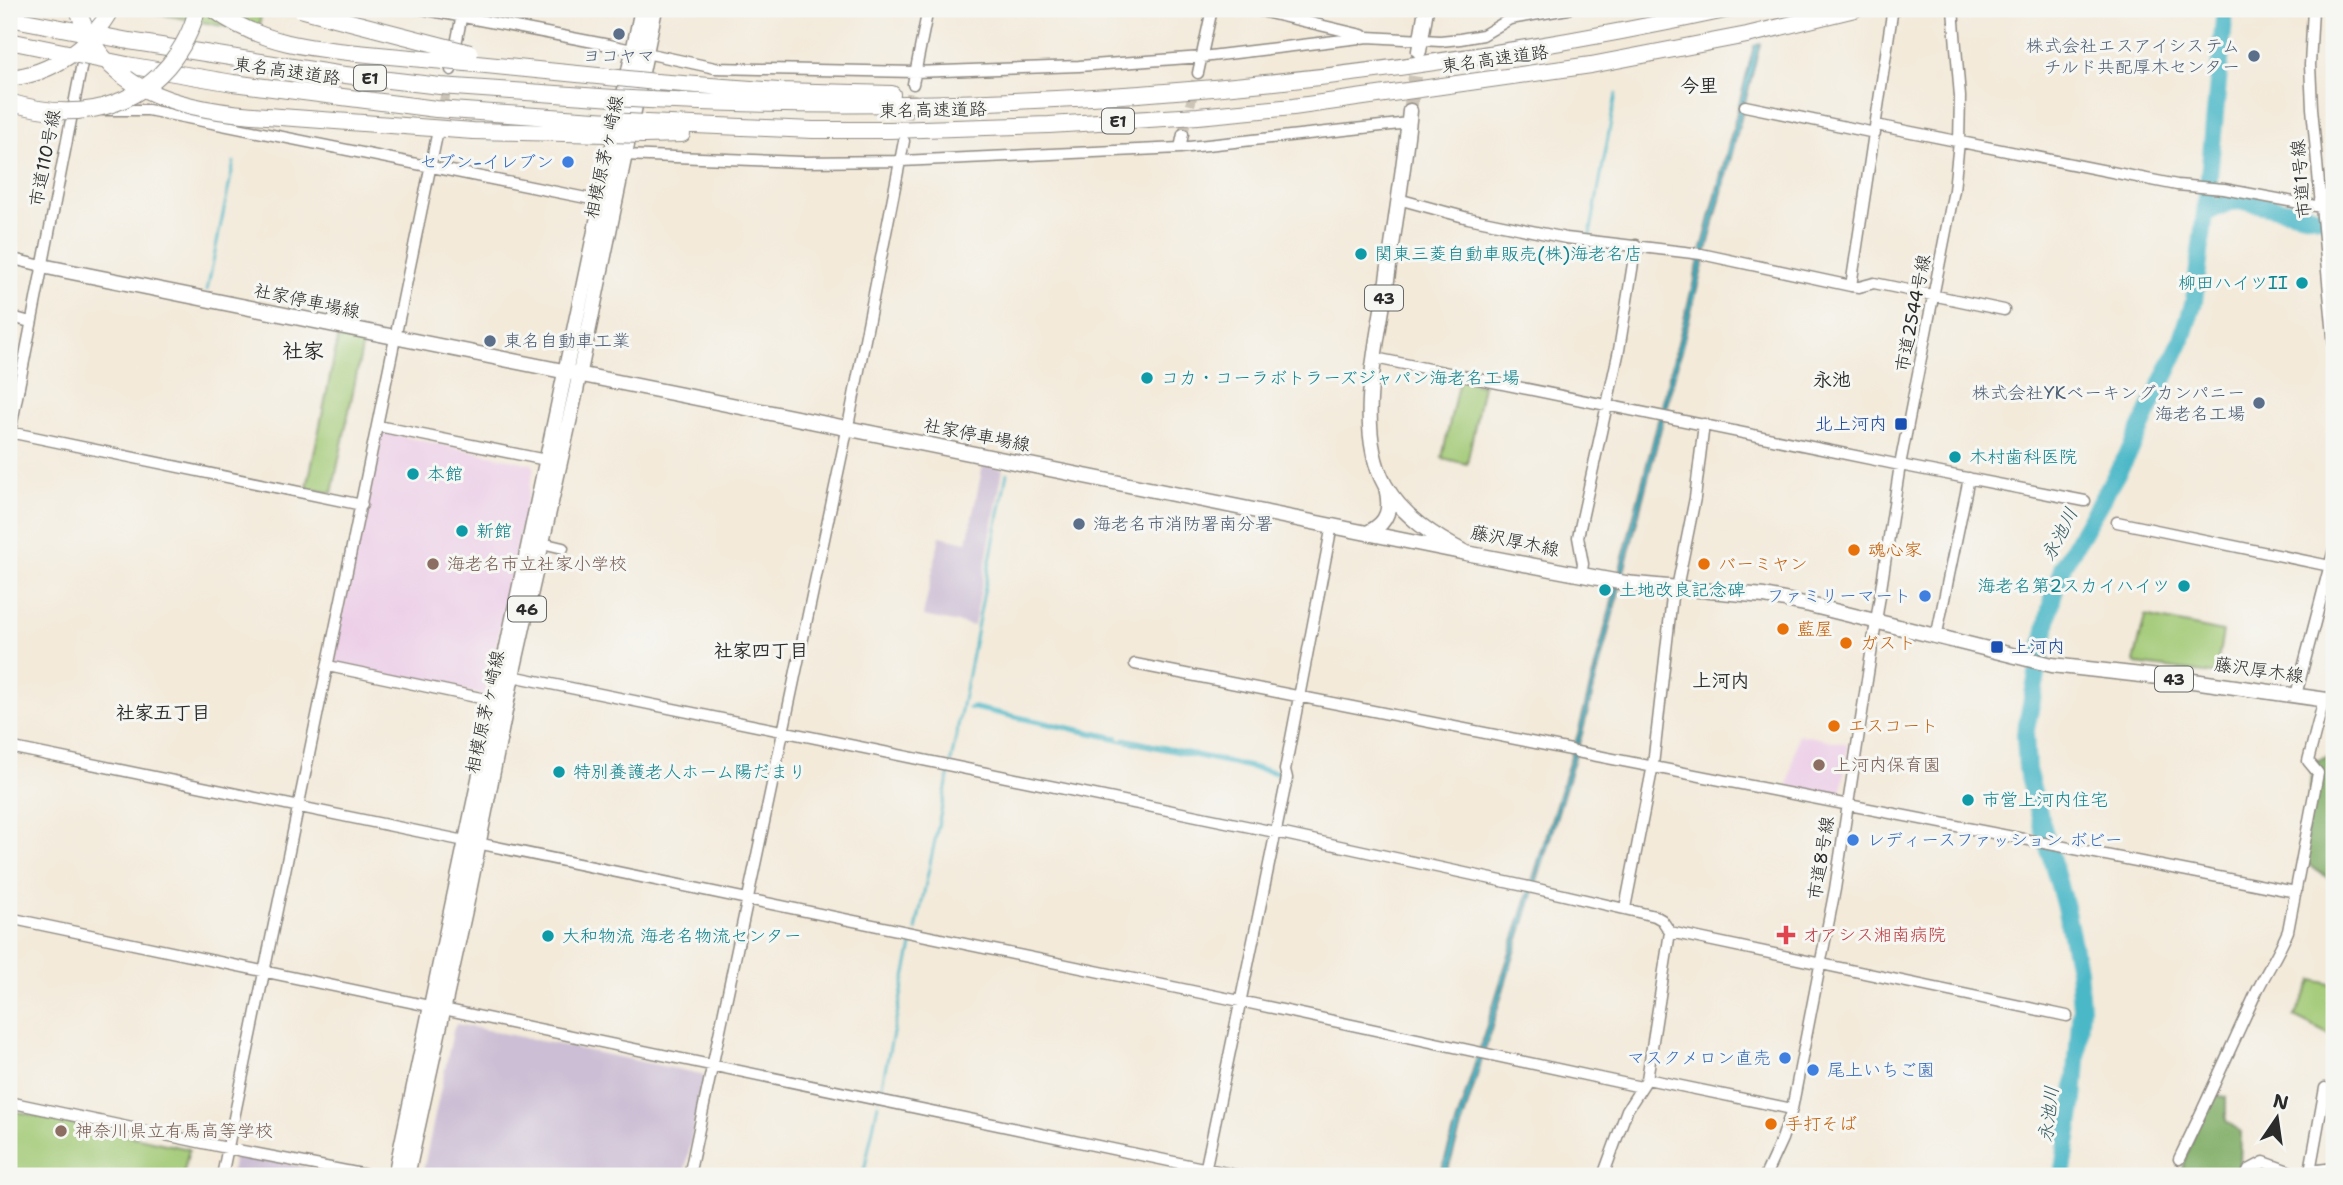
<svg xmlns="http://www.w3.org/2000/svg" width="2343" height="1185" viewBox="0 0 2343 1185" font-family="'Shantell Sans','Klee One',sans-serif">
<rect width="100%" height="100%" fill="#f6f6f2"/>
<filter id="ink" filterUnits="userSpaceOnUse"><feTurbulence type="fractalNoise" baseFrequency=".0143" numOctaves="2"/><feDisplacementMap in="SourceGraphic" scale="14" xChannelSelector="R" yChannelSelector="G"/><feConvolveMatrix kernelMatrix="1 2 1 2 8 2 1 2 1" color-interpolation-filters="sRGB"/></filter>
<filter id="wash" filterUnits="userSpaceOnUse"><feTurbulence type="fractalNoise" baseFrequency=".00686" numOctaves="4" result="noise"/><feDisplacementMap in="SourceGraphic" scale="28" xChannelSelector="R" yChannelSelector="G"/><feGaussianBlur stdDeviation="1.57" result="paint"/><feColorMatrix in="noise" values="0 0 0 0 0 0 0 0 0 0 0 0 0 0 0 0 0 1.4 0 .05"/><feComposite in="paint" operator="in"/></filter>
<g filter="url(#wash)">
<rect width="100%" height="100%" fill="#f3eada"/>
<path fill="#edd0e8" d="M386,433l146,31 2,3 -48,226 -3,2 -148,-31 -2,-4 47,-223z
M1798,734l50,10 -7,52 -53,-10z"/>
<path fill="#ccbed4" d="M983,465l20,4 -29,157 -51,-10 17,-80 27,6z
M457,1024l244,50 3,3 -20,99h-262l32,-149z
M240,1154l104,22h-114l4,-18z"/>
<path fill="#a1c975" stroke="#667a50" stroke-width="2" d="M135,9h127l-4,24z
M338,338l25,5 -31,150 -25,-5z
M1459,380l24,5 -16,79 -25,-6z
M2145,616l78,16 -5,28 4,1 -2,14 -84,-11 -2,-2z
M2313,980l21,5v56l-2,-5 -38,-19z
M9,1110l180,39 -6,27h-174z"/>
<path fill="#80ad66" stroke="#566c48" stroke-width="2" d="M2334,755v127l-27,-18 -1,-20 6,-82z
M2208,1094l18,3v24l15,11 -1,35 -3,9h-57z"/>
<path fill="#4cb8c8" stroke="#3c727a" stroke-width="2" d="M1760,44l-178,690 -136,442h-6l138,-442 176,-688z"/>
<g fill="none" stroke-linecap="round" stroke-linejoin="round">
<path stroke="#4cb8c8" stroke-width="2.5" d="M1590,235l26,-141
M207,290l27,-128
M971,706l147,31
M968,708l313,67
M1124,738l155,34
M951,762l56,-289
M916,930l34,-161
M879,1098l35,-162
M863,1176l15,-72"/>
<path stroke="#4cb8c8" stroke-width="18" d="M2205,213l24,-11 14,-1 91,19
M2062,1176l12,-77 7,-91 -3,-39 -13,-62 -38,-137 -2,-36 28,-139 10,-29 68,-117 50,-107 13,-41 13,-104 18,-188"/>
</g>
</g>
<g filter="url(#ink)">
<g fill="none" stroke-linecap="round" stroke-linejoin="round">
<path stroke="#cbc4b7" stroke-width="10" stroke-dasharray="10 5" stroke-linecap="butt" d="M437,132l14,-62
M905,133l8,-49
M1183,134l15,-61"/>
<path stroke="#cbc4b7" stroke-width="14" stroke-dasharray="14 7" stroke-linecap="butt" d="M1410,111l8,-55"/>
<defs>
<path id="minor" d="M422,9l187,36 106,23 200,4 164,-6 123,-9 166,-20 72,4 20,-2 23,-4 27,-16 58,-10
M1252,9l110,26
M2313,9l-3,56 2,43 22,239
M88,33l5,-24
M451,70l12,-61
M1198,73l14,-64
M913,84l15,-75
M1745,106l130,27
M103,110h45l453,91
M1876,125l301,60 47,4 97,18
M1180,148l3,-14
M623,155l178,7 100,-1 279,-13 229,-25
M1398,199l70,19 98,20 135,16 150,32 8,1 15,-4 130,27
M2320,200l14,-9
M9,258l33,8
M1851,286l41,-272
M9,316l21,6
M1375,358l525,107 185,36
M378,426l168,34
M9,432l353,73
M9,438l75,-385
M2117,522l213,44
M542,543l21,5
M1581,575l2,-11 -5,-27 41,-187 17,-105
M1677,588l18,-90 9,-74
M1936,638l33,-160
M1135,664l436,86
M328,666l167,35
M512,676l763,156 254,55 126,29 7,4 8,12 397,84
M2296,695l38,-146
M9,747l456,94
M1577,752l719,140
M477,843l763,158 401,86
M1625,908l28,-143 20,-177
M9,918l1232,258
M1647,1079l145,30
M9,1102l218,46 145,28
M2179,1159c27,-55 51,-110 77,-166 10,-21 23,-40 32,-62l30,-158 -10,-12 16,-62
M2310,1171l15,-83
M222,1176l215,-1041
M689,1176l160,-755 55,-280
M1204,1176l83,-398 -2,-8 47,-245
M1603,1176l24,-66 20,-31 23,-147
M1765,1176l17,-37 10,-30 43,-220 65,-424 54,-275 5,-48 1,-45 -7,-88
M2246,1176l3,-6 15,-8 30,11 40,-5"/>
<path id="major" d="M1419,51l7,-42
M1410,111c-6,56 -15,113 -23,169 -9,60 -33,149 -2,205 17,31 50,52 81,68l159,30 139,13 46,9 242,60 134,15 148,21
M42,266l1424,287
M1369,532c20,-10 22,-24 17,-45
M395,1176l247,-1167
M407,1176l60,-275 45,-225 64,-285 79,-382"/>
<path id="highway" d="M129,41l208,33 103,12 174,12
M466,63l152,15
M127,65l106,18 203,26 174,12
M656,82l123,9 113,3
M649,100c363,17 726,-14 1081,-91
M253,115l220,16 135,3
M646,123l167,7h77l159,-5 149,-9 95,-9 298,-42 156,-30 108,-26
M644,135l38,-1"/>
</defs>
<use href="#minor" stroke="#8f8a82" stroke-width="13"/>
<use href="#major" stroke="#8f8a82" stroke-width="17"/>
<use href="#highway" stroke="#8f8a82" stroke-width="18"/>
<use href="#minor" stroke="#fff" stroke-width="10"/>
<use href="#major" stroke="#fff" stroke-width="14"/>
<use href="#highway" stroke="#fff" stroke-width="16"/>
<defs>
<path id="highway-bridge" d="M78,9c23,81 100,100 175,106
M213,9c46,35 100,40 155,45 33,3 65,6 98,9
M300,9l170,44
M9,18l120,23
M9,41l118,24
M9,78c43,-4 81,-31 102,-69
M618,78l38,4
M614,98l35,2
M9,102c58,18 117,12 159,-36 14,-17 24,-35 29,-57
M610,121l36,2
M608,134l36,1"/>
</defs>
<use href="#highway-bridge" stroke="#8f8a82" stroke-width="18" stroke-linecap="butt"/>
<use href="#highway-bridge" stroke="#fff" stroke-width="16"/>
</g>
</g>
<g fill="#5c6f8a" stroke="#f6f6f2" stroke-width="2.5">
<circle cx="619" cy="34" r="7"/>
<circle cx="2254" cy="56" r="7"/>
<circle cx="490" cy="341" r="7"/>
<circle cx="2259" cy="403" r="7"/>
<circle cx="1079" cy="524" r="7"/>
</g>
<g fill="#3f7fe0" stroke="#f6f6f2" stroke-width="2.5">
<circle cx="568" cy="162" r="7"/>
<circle cx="1925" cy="596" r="7"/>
<circle cx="1853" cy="840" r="7"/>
<circle cx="1785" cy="1058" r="7"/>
<circle cx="1813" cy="1070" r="7"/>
</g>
<g fill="#0f9aa8" stroke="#f6f6f2" stroke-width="2.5">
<circle cx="1361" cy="254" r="7"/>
<circle cx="2302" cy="283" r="7"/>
<circle cx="1147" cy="378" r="7"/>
<circle cx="1955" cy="457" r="7"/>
<circle cx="413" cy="474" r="7"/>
<circle cx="462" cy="531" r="7"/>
<circle cx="2184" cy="586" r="7"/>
<circle cx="1605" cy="590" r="7"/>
<circle cx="559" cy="772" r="7"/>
<circle cx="1968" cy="800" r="7"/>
<circle cx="548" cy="936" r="7"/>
</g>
<g fill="#1a4fb4" stroke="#f6f6f2" stroke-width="2.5">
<rect x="1894" y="417" width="14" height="14" rx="3.5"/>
<rect x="1990" y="640" width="14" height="14" rx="3.5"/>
</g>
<g fill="#e8710a" stroke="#f6f6f2" stroke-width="2.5">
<circle cx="1854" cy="550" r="7"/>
<circle cx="1704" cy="564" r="7"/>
<circle cx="1783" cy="629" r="7"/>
<circle cx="1846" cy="643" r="7"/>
<circle cx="1834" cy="726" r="7"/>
<circle cx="1771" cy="1124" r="7"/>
</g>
<g fill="#8d6e63" stroke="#f6f6f2" stroke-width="2.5">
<circle cx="433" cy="564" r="7"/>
<circle cx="1819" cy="765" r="7"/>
<circle cx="61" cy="1131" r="7"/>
</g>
<path fill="#e0444e" stroke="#f6f6f2" stroke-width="2.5" d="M1782.5 924.5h7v7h7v7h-7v7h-7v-7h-7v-7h7z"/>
<g text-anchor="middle" stroke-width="6" stroke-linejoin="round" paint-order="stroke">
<g fill="#f6f6f2" stroke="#686867" stroke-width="2">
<rect x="354" y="65.5" width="32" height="25" rx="5"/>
<rect x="1102" y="108.5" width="32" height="25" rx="5"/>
<rect x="1365" y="285.5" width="38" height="25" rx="5"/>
<rect x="508" y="596.5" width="38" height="25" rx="5"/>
<rect x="2155" y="666.5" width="38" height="25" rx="5"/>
</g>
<g font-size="16" font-weight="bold" fill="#2b2b2b">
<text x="370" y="84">E1</text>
<text x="1118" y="127">E1</text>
<text x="1384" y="304">43</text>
<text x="527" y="615">46</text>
<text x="2174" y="685">43</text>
</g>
<g font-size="18" fill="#4e5e75" stroke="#f6f6f2" text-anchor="end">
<text x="2240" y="52">株式会社エスアイシステム<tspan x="2240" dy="21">チルド共配厚木センター</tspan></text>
<text x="619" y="62" text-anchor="middle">ヨコヤマ</text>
<text x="504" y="347" text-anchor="start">東名自動車工業</text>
<text x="2245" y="399">株式会社YKベーキングカンパニー<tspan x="2245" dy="21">海老名工場</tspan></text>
<text x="1093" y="530" text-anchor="start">海老名市消防署南分署</text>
</g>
<g font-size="18" fill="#2b2b2b" stroke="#f6f6f2">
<text transform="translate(1495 59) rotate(-8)" y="6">東名高速道路</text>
<text transform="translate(287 71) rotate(8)" y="6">東名高速道路</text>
<text transform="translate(933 110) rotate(-1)" y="6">東名高速道路</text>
<text transform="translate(604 157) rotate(-78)" y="6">相模原茅ヶ崎線</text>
<text transform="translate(45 158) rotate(-79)" y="6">市道110号線</text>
<text transform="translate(2301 179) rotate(-95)" y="6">市道1号線</text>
<text transform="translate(307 301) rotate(12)" y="6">社家停車場線</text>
<text transform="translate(1913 313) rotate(-79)" y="6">市道2544号線</text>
<text transform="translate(977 435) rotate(11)" y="6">社家停車場線</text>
<text transform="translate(1515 541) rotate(12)" y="6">藤沢厚木線</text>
<text transform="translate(2259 670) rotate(8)" y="6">藤沢厚木線</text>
<text transform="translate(485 712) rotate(-78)" y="6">相模原茅ヶ崎線</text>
<text transform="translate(1821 858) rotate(-81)" y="6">市道8号線</text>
</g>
<g font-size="18" fill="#366cbe" stroke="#f6f6f2" text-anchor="end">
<text x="554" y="168">セブン-イレブン</text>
<text x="1911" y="602">ファミリーマート</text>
<text x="1867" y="846" text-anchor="start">レディースファッション ボビー</text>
<text x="1771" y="1064">マスクメロン直売</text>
<text x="1827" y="1076" text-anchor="start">尾上いちご園</text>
</g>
<g font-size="18" fill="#0d838f" stroke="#f6f6f2" text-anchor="start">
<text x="1375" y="260">関東三菱自動車販売(株)海老名店</text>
<text x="2288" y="289" text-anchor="end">柳田ハイツII</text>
<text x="1161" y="384">コカ・コーラボトラーズジャパン海老名工場</text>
<text x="1969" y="463">木村歯科医院</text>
<text x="427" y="480">本館</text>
<text x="476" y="537">新館</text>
<text x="2170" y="592" text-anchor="end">海老名第2スカイハイツ</text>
<text x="1619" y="596">土地改良記念碑</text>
<text x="573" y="778">特別養護老人ホーム陽だまり</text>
<text x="1982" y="806">市営上河内住宅</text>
<text x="562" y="942">大和物流 海老名物流センター</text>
</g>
<g font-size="18" fill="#164399" stroke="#f6f6f2" text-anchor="end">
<text x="1887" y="430">北上河内</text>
<text x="2011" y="653" text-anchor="start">上河内</text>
</g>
<g font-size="18" fill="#c56008" stroke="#f6f6f2" text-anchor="start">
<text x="1868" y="556">魂心家</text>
<text x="1718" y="570">バーミヤン</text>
<text x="1797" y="635">藍屋</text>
<text x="1860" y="649">ガスト</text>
<text x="1848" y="732">エスコート</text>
<text x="1785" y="1130">手打そば</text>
</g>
<g font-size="18" fill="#785e54" stroke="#f6f6f2" text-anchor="start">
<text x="447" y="570">海老名市立社家小学校</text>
<text x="1833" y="771">上河内保育園</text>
<text x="75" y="1137">神奈川県立有馬高等学校</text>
</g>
<g font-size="18" fill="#be3a42" stroke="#f6f6f2" text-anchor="start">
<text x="1802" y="941">オアシス湘南病院</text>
</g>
<g font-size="19" font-weight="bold" fill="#2b2b2b" stroke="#f6f6f2">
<text x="1699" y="92">今里</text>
<text x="1832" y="386">永池</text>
<text x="761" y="657">社家四丁目</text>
<text x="1721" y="687">上河内</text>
<text x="163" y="719">社家五丁目</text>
</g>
<g font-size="19" font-style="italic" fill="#375c62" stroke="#f6f6f2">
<text transform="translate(2059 534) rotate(-63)" y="7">永池川</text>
<text transform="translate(2048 1114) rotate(-83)" y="7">永池川</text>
</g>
<g font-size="21" font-weight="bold" fill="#2b2b2b" stroke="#f6f6f2">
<text x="303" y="358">社家</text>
</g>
</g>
<rect width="2343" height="1185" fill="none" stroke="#f6f6f2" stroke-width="35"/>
<g transform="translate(2277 1118) rotate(13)" stroke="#f6f6f2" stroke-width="5" paint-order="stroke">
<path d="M0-5L12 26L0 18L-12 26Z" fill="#2b2b2b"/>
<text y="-10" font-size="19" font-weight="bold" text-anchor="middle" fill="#2b2b2b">N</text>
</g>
</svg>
